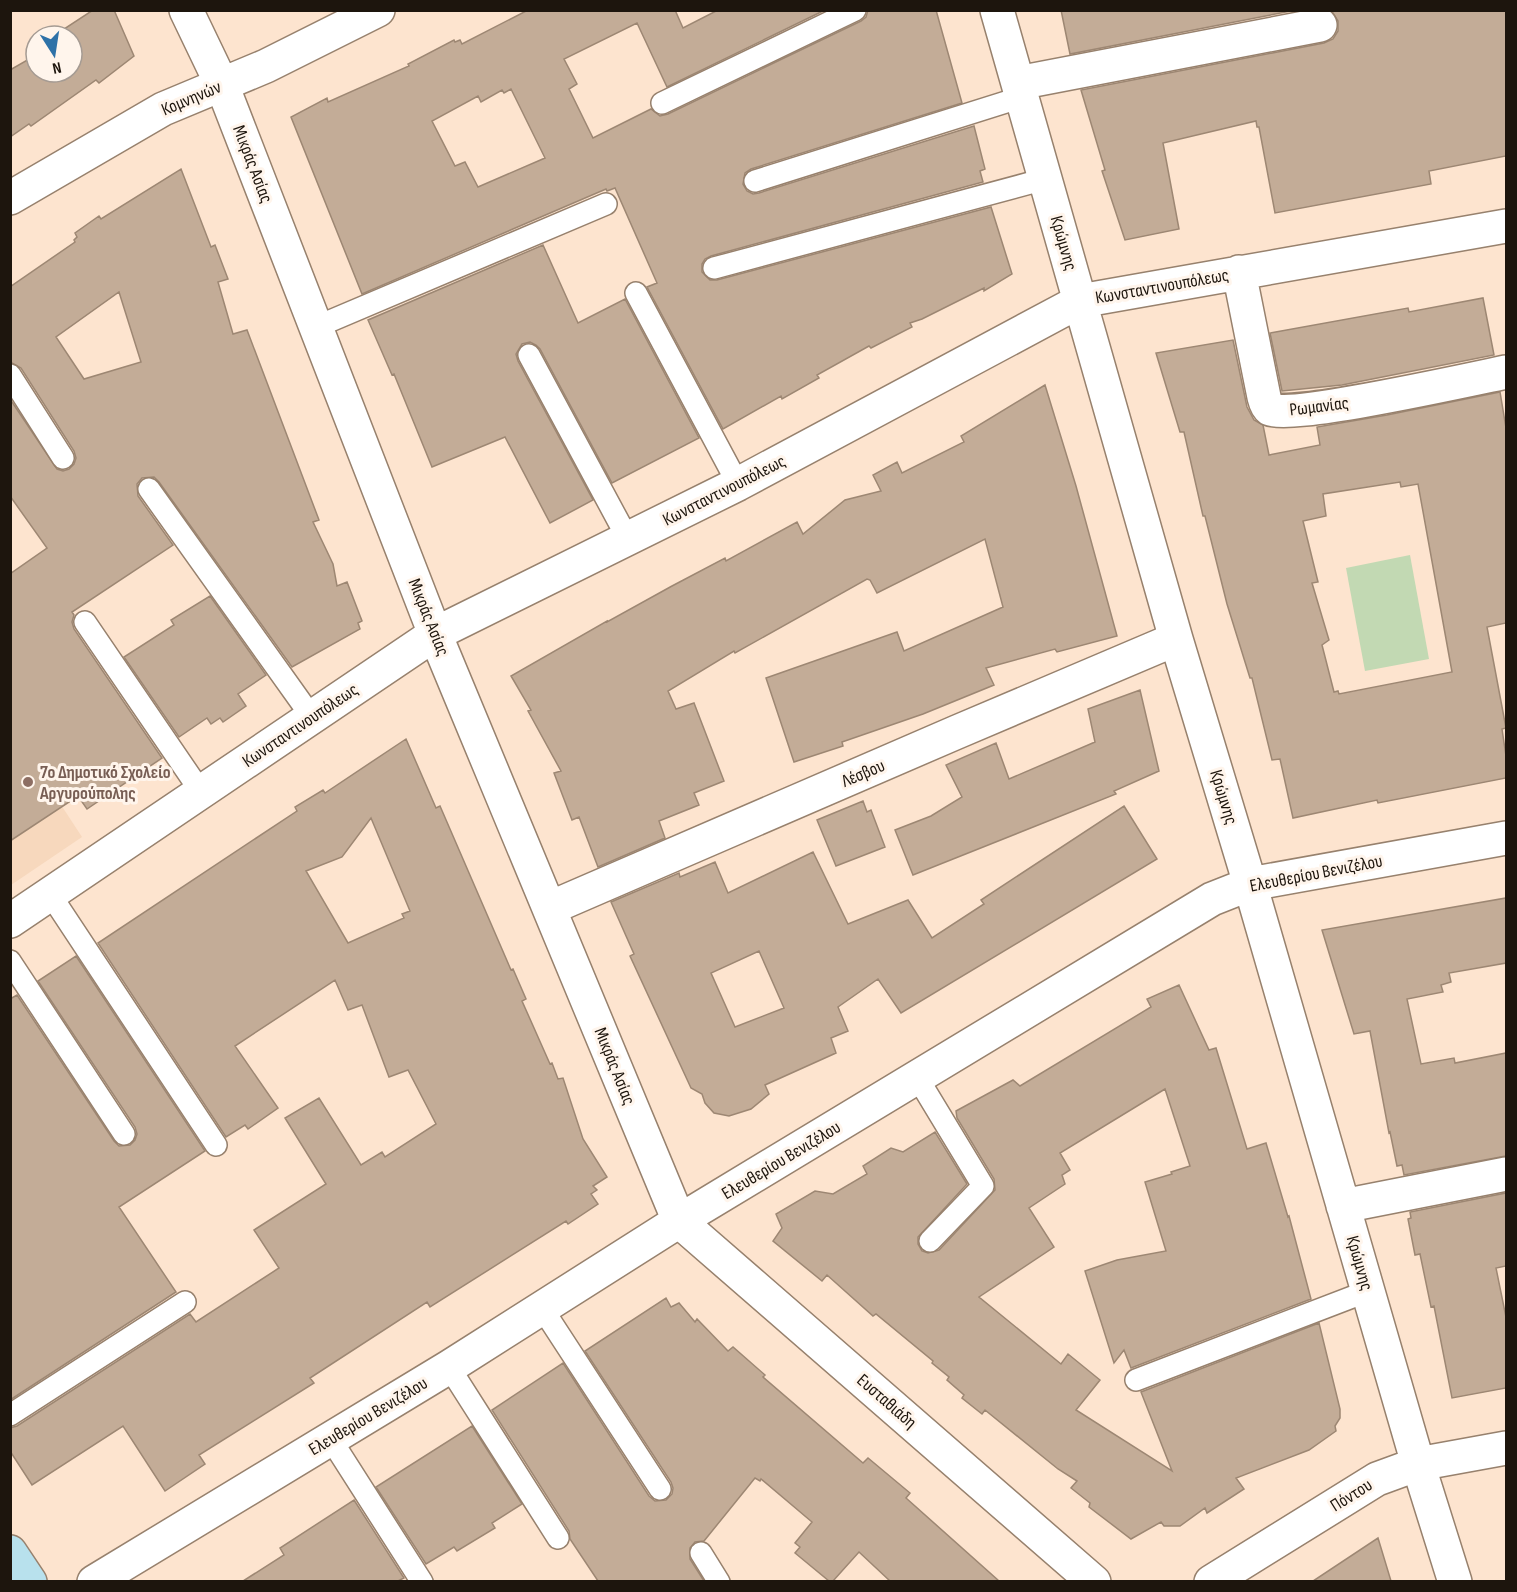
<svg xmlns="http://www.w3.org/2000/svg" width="1517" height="1592" viewBox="0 0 1517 1592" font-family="'Sofia Sans Condensed',sans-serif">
<rect width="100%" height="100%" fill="#fde4cf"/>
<path fill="#f7d8bd" d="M10,727l72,110 -71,48h-1z"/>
<path fill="#c2d9b3" d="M1410,555l19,104 -64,12 -19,-103z"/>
<path fill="#c3ac97" stroke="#9d8773" stroke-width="1.5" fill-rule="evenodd" d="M93,10h21l20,46 -35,27 -3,-3 -65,46 -2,-2 -19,13v-67l26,-15v17h36v-36h-5l-3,-7z
M528,10h147l8,18 35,-18h107l-158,77 -30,-64 -73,36 13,25 -8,5 24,49 58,-29 9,7 8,-2 193,-93 5,-4 2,-7h68l26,93 -211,66 -6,4 -2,11 4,7 6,3 6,-1 215,-67 11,43 -5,2 3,11 -272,74 -6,3 -3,5v8l8,8h7l274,-73 21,67 -28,17v-3l-62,31 -12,4 2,4 -41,21 -2,-2 -52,29 2,3 -37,21 -1,-3 -58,33 -76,-142 10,-4 -42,-95 -8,3 -1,-2 -244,105 -71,-177 36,-19 1,4 81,-36 -1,-2 46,-24 1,2 5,-2 2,4zM511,89l34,69 -67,29 -13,-25 -10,4 -23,-45 46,-25 3,6 21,-12 2,3z
M1061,10h235l-226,44z
M1331,10h175v146l-77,15 2,13 -156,29 -16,-86h-2l-1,-6 -93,22 16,86 -54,11 -23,-69 3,-1 -24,-80 243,-47 9,-4 5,-8v-10z
M181,169l30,78 4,-2 13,34 -10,3 15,52 14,-4 72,190 -6,2 20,42 4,22 10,-4 15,39 -4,2 2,6 -68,38 -133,-185 -5,-5 -12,1 -5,6 1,12 35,49 -101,67 2,3 -2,7 2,7 88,129 -75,51 -9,-13 -68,45v-267l37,-26 -37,-52v-97l47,70 6,2 6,-2 5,-5 2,-6 -2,-7 -53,-83 -11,-6v-75l65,-45 -1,-2 3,-3 -2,-4 24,-17 2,3zM119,292l22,70 -57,17 -28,-42z
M543,245l35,78 47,-24 74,139 -87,45 -72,-134 -4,-4 -6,-3 -8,2 -6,10 2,7 75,139 -43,23 -45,-86 -73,30 -38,-93 -2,1 -24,-55z
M1483,298l11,57 -152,30 -60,6 -12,-58 138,-25 1,4z
M1233,340l14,67 7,13 9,5 6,30 51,-10 -3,-18 70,-12 113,-23 6,36v195l-19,4 19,101 -4,1 4,27v22l-128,25 -1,-3 -84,18 -13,-59 -8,1 -20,-82h-2l-23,-74 -22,-88h-2l-19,-84h-4l-24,-79zM1400,482l1,5 17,-3 34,188 -113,22 -1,-3 -4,1 -12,-47 7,-5 -17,-57 6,-1 -15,-61 23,-5 -3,-22z
M1045,385l31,101 41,150 -60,16 -2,-3 -69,19 8,17 -71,29 -81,28 1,4 -49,16 -28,-84 131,-46 7,19 99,-44 -18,-68 -108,54 -7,-13 -3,-1 -132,74 -1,-2 -66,40 8,18 18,-6 30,78 -30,12 5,12 -40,16 6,17 -67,29 -19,-50 -7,3 -18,-47 7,-2 -33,-60 3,-1 -20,-34 96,-55v1l65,-36 53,-28 1,3 71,-39 6,12 42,-34 36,-9 -8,-16 24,-13 5,11 62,-31 -3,-6z
M210,596l56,79 -28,19 8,12 -23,16 -3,-4 -9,6 -4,-6 -28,19 -55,-80 50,-32 -3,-5z
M1140,690l19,81 -45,20 2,3 -203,81 -18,-45 36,-14 31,-19 -16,-32 50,-22 13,36 86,-37 -7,-33z
M406,739l30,69 4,-2 71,164 2,-1 13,30 -4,2 28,63 2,-1 6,16 5,-1 20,61 24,38 -14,9 4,4 -6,4 7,10 -30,20 -2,-3 -136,86 -3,-5 -117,76 4,5 -115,72 6,9 -40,27 -42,-65 -91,59 -22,-34v-23l7,-2 173,-112 6,8 83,-54 -25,-38 72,-46 -41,-66 34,-20 42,67 21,-13 3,5 51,-33 -28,-54 -19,7 -27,-72 -14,5 -13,-30 -100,66 43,62 -30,21 -3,-4 -19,12 -128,-194 199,-132 -2,-4 28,-17 2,3zM371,818l39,93 -8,3 2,4 -56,25 -42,-72 36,-14z
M863,801l4,11 4,-2 14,37 -49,19 -19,-46z
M1124,806l33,53 -256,154 -23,-34 -40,28 10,24 -17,7 5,15 -71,32 4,9 -18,15 -22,7 -15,-3 -9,-10 -3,-9 -11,-6 -61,-132 4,-2 -23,-52 68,-29 1,4 35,-15 13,31 85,-41 35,72 60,-24 24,38 52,-34 -3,-4zM759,951l25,57 -49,19 -24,-54z
M1506,898v65l-57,10 2,9 -10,3 2,7 -36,7 14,65 33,-6 1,5 51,-10v103l-102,19 -2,-10 -5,1 -7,-34 -1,1 -19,-102 -16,3 -32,-104z
M76,956l129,195 -86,56 57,85 -166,108v-401l7,-4 97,146 5,5 11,-1 5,-5 2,-6 -2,-7 -97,-146z
M1179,985l30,65 7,-2 31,101 19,-6 22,74 1,-1 22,83 -180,69 -7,-18 -10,13 -29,-92 32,-11 49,-9 -21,-69 27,-8 -1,-2 19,-6 -25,-77 -105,64 10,17 -8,5 3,9 -36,24 25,39 -75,50 82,67 7,-10 32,26 -24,30 96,61 -31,-79 178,-69 21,86v9l-5,8 1,5 -27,19 -73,28 8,11 -37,24 -2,-5 -25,18h-16l-3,-4 -30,17 -42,-32 1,-4 -19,-15 6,-7 -19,-12 -73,-59 -3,4 -20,-16 2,-3 -17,-15 2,-3 -17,-14 1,-2 -57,-47 -3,2 -46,-41 -5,6 -49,-40 9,-13 -6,-14 39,-23 18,3 34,-20 -4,-8 28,-18 12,4 32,-20 32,52 -49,53v7l4,7 6,2 11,-3 56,-60 -1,-11 -37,-61 -1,-7 57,-31 7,6 131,-79 -4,-8z
M1506,1193v73l-10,2 10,49v71l-54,10 -18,-92 -3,1 -11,-53 -5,1 -7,-36 3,-1 -1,-6z
M666,1298l5,9 8,-4 16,19 2,-3 31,32 5,-4 32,28 -2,2 100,86 5,-5 42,35 -4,5 93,83h-109l-31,-29 -26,29h-4l-34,-28 5,-6 -5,-4 17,-21 -51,-43 -1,2 -5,-3 -51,63 -9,1 -5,6v11l14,22h-106l-28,-42 -1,-8 -77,-121 71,-47 86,133 6,5 11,-1 6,-6 1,-6 -2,-6 -86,-131z
M472,1426l50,78 -30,19 3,5 -38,23 -3,-4 -28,17 -50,-77z
M354,1500l50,78 -6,3h-155l41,-26 -4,-7z
M1378,1538l13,43h-78z"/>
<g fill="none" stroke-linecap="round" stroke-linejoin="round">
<defs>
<path id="service" d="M662,103l193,-93
M755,181l267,-84
M714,268l331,-89
M636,293l102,191
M316,327l290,-123
M529,355l99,184
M10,375l53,83
M149,489l162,227
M85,622l116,170
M50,894l166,251
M10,961l114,173
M917,1077l66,109 -53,55
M542,1308l118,181
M449,1367l109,171
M1136,1380l232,-89
M10,1415l175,-113
M330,1438l92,144
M701,1553l18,29"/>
<path id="minor" d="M186,10l36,75 213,549 244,587 415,361
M997,10l179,629 74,245 168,580 37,118
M1018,83l302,-58
M10,198l153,-89 103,-43 112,-56
M1239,272l25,125c1,4 2,9 6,12 22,10 202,-30 236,-37
M550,908l407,-176 219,-93
M10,921l425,-287 303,-150 342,-183 426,-75
M1343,1206l163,-32
M94,1582l355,-215 230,-146 533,-322 38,-15 256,-46
M1211,1582l166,-103 41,-15 88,-16"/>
<path id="secondary" d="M10,1552l20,30"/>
</defs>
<use href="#service" stroke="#97816d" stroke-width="24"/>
<use href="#minor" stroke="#97816d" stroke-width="36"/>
<use href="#secondary" stroke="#97816d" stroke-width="36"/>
<use href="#service" stroke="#fff" stroke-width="21"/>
<use href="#minor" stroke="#fff" stroke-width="33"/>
<use href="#secondary" stroke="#b8e1ed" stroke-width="33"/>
</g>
<circle fill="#8d6e63" stroke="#fff5ec" stroke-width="2" cx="28" cy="782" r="6"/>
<g text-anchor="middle" stroke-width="6" stroke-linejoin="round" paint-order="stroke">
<g font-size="18" fill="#1d150d" stroke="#fff5ec">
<text transform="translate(191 98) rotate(-23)" y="6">Κομνηνών</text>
<text transform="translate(253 164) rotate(69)" y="6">Μικράς Ασίας</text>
<text transform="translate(1064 243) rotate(74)" y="6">Κρώμνης</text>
<text transform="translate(1162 286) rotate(-10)" y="6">Κωνσταντινουπόλεως</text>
<text transform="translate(1319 406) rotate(-7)" y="6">Ρωμανίας</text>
<text transform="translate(724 490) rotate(-27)" y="6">Κωνσταντινουπόλεως</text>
<text transform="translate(429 617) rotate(68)" y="6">Μικράς Ασίας</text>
<text transform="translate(300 725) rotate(-34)" y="6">Κωνσταντινουπόλεως</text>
<text transform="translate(863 773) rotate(-23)" y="6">Λέσβου</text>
<text transform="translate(1224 797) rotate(73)" y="6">Κρώμνης</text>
<text transform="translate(1316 873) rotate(-11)" y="6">Ελευθερίου Βενιζέλου</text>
<text transform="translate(615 1066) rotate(68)" y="6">Μικράς Ασίας</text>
<text transform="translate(781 1160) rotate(-31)" y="6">Ελευθερίου Βενιζέλου</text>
<text transform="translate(1360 1263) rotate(74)" y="6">Κρώμνης</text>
<text transform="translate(887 1401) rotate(41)" y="6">Ευσταθιάδη</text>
<text transform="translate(368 1416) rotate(-31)" y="6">Ελευθερίου Βενιζέλου</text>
<text transform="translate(1351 1495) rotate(-32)" y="6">Πόντου</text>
</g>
<g font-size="18" font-weight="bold" fill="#785e54" stroke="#fff5ec" text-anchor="start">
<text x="40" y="778">7ο Δημοτικό Σχολείο<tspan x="40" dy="21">Αργυρούπολης</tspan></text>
</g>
</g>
<rect width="1517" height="1592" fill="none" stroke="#1d150d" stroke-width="24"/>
<g transform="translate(54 54) rotate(168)"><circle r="28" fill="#fff5ec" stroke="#a59b93" stroke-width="1.5"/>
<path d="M0-4.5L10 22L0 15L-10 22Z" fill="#2e72a8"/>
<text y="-9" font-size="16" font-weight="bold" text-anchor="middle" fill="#1d150d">N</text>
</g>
</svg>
